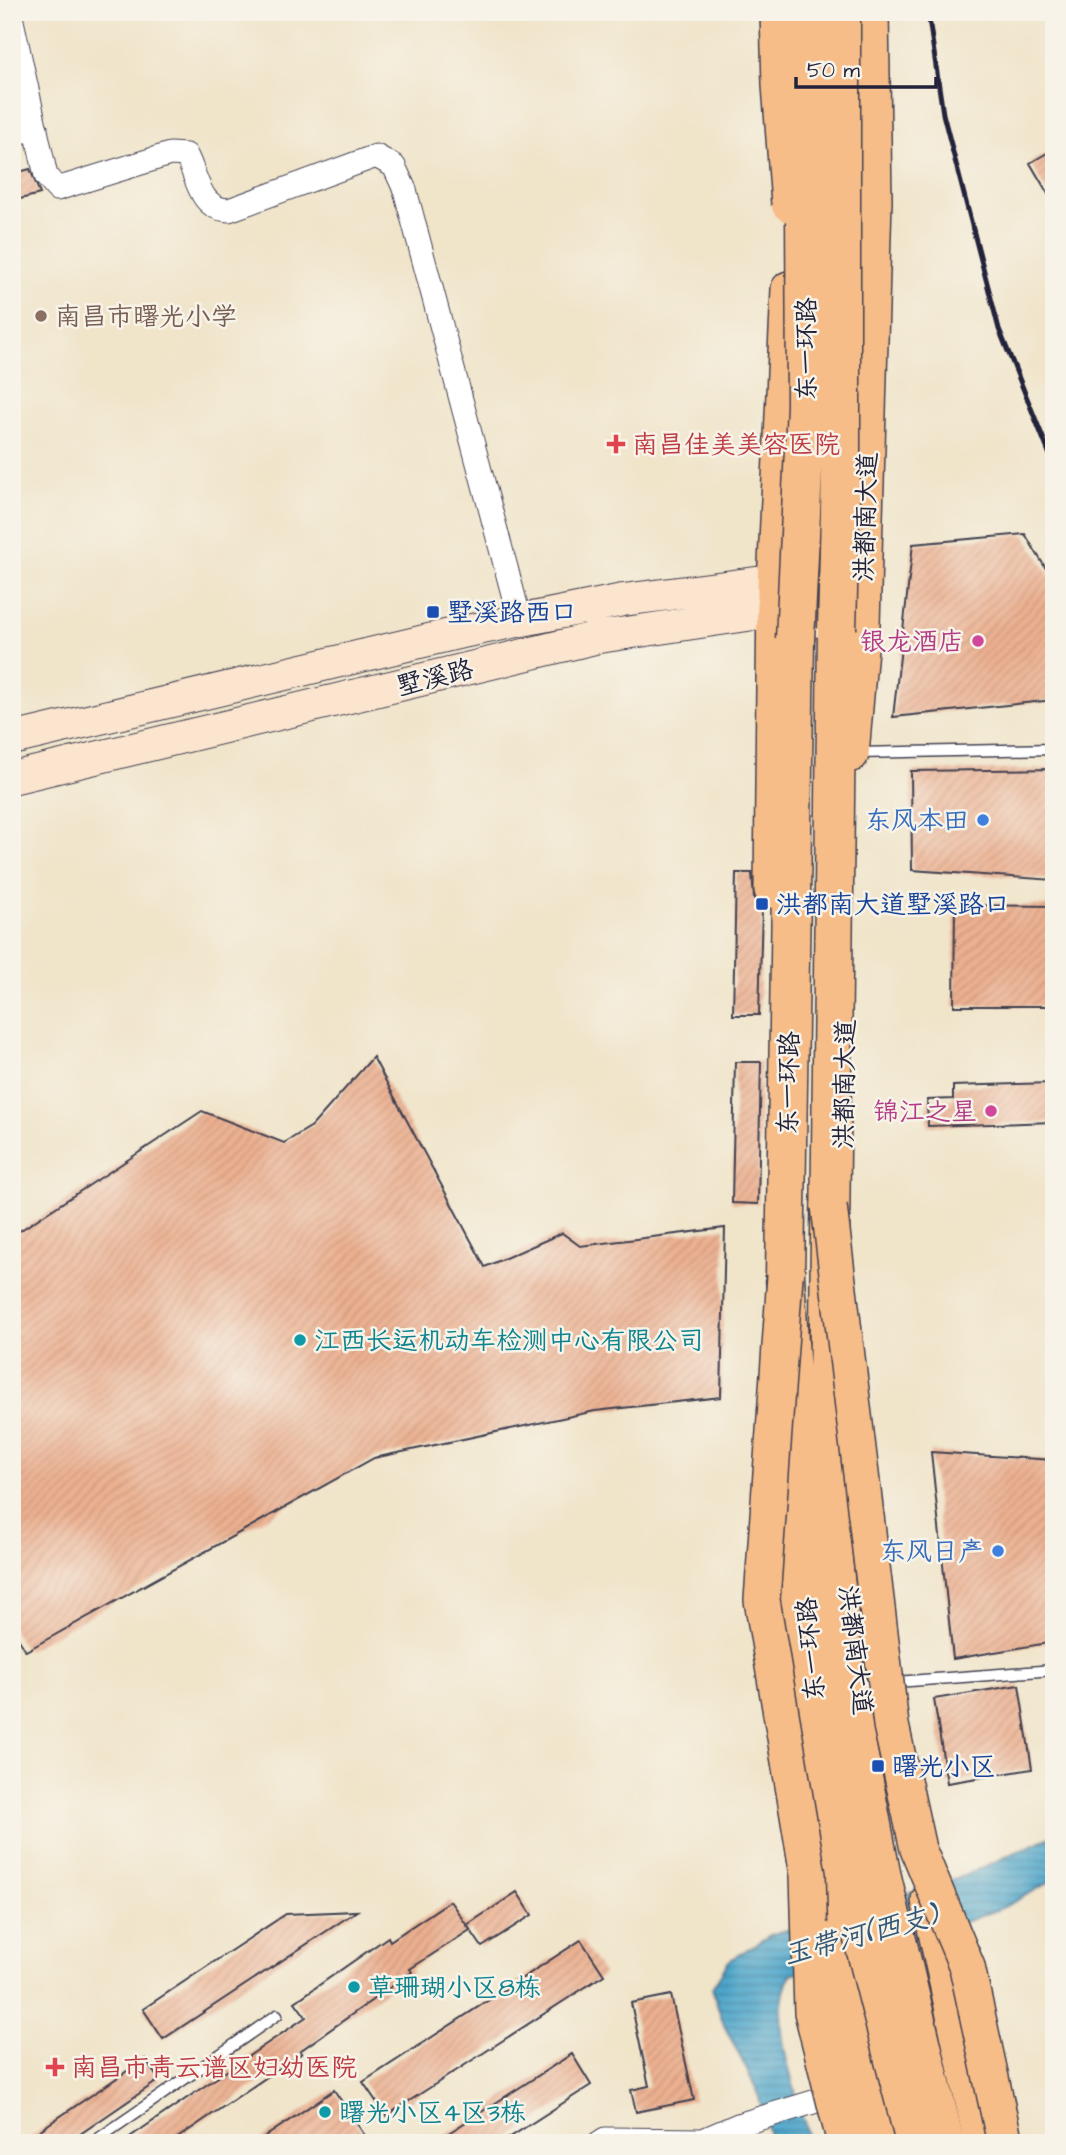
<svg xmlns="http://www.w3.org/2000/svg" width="1066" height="2155" viewBox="0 0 1066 2155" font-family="'Architects Daughter','LXGW WenKai TC',sans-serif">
<defs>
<pattern id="water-rules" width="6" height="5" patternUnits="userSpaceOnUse" patternTransform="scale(1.75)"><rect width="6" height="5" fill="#4ea6cb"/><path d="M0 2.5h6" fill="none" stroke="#4087a6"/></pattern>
<pattern id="building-hatch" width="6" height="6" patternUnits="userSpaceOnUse" patternTransform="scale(1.75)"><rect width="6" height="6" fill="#ecb090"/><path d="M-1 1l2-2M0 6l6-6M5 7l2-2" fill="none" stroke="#ca977d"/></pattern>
</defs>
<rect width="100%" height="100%" fill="#f7f3e8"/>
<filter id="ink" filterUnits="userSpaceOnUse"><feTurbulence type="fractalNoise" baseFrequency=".0143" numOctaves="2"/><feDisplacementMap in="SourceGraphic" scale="14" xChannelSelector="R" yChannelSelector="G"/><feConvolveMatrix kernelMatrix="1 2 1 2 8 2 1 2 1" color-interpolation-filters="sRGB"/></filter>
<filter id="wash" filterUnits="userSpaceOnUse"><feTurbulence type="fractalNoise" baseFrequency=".00686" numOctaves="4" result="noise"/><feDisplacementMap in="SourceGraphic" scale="28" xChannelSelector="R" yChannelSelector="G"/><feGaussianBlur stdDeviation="1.57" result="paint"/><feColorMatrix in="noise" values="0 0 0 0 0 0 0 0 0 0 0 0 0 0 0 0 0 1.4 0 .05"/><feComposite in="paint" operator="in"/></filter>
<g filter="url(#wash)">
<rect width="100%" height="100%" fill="#f0e4c9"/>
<path fill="url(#water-rules)" stroke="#386483" stroke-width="2" d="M1054,1835v45l-50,27 -55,21 -158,46c-26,46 7,120 19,169h-39l-14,-53 -33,-65 -12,-37 17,-27 41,-26 187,-56z"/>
<g id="blocks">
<path fill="url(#building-hatch)" d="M1054,149v55l-24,-41z
M30,169l10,25 -28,7v-27z
M1025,534l29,48v118l-161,17 20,-173z
M1054,769v111l-142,-10 -1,-99z
M736,873h16l2,26 8,8 -3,108h-26z
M955,905l99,1v100h-100z
M373,1057l112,210 77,-34 18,13 145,-18 -4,169 -126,14 -221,47 -348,193 -14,-22v-393l190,-125 82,32 28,-17z
M735,1062h26l-3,142 -26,-1z
M1054,1083v39l-126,4 -1,-26 26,-1v-13z
M931,1452l123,8v182l-101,17z
M1019,1685l13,84 -85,14 -13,-84z
M517,1892l15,23 -50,32 -15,-22z
M450,1901l20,29 -60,39 2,3 -112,79 2,2 -132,90h-49l185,-126 -11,-15 93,-65 2,4z
M357,1911l-194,128 -20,-30 143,-95z
M581,1940l23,35 -218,141 -23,-34z
M671,1995l23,105 -58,12 -5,-22 18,-4 -18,-83z
M572,2054l19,31 -90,58h-68z
M145,2059l14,21 -92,63h-46z
M334,2090l36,53h-114z"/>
</g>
</g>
<g filter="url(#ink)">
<use href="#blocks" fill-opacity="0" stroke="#413f50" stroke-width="2"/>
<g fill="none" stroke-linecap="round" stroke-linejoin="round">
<defs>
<path id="lane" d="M857,753l197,-4
M857,1685l197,-15
M92,2143l185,-128"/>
<path id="street" d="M12,21l34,155 11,13 113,-35 16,1c12,23 13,54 43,55l147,-54 18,10 11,24 115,430
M12,134l24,-6
M599,2143l6,-4 98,1 35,-15 108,-33"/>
<path id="secondary" d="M12,739l450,-107 161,-32 133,-17 106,-5
M12,778l587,-141 155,-23 106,11"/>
<path id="primary" d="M851,754l11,-129 12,-425 -3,-188
M772,890l3,-306 14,-295
M777,1545l10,118
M817,1857l25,112
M929,1900l53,243"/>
<path id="highway" d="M837,629l-10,868 19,190 35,186 64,270
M795,640l-10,636 24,398 35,201 66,268"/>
</defs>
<use href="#lane" stroke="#413f50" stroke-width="13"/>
<use href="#street" stroke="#413f50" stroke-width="25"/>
<use href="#secondary" stroke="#413f50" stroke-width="34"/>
<use href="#primary" stroke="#413f50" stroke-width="38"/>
<use href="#highway" stroke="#413f50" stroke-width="41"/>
<use href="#lane" stroke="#fff" stroke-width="10"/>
<use href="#street" stroke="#fff" stroke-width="23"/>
<use href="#secondary" stroke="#fce5cf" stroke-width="32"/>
<use href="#primary" stroke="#f7bd88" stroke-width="35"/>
<use href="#highway" stroke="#f7bd88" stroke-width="38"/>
<path stroke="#22223b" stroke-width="5" d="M928,12l15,102 56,215 55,136"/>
<defs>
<path id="primary-bridge" d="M778,12l2,73 9,119
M829,1206l62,519 27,124 49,118 38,176
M785,1276l-23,324 46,275 4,137 33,131
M824,1940l52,203"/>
<path id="highway-bridge" d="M837,629l4,-157v-460
M795,640l11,-234 -2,-394"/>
</defs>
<use href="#primary-bridge" stroke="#413f50" stroke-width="38" stroke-linecap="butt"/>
<use href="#highway-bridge" stroke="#413f50" stroke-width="41" stroke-linecap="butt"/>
<use href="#primary-bridge" stroke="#f7bd88" stroke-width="35"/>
<use href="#highway-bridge" stroke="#f7bd88" stroke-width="38"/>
</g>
</g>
<circle fill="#8d6e63" stroke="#f7f3e8" stroke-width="2.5" cx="41" cy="316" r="7"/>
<g fill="#e0444e" stroke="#f7f3e8" stroke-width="2.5">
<path d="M612.5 433.5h7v7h7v7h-7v7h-7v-7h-7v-7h7z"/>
<path d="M51.5 2056.5h7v7h7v7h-7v7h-7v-7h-7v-7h7z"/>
</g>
<g fill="#1a4fb4" stroke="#f7f3e8" stroke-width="2.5">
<rect x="426" y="605" width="14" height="14" rx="3.5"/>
<rect x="755" y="897" width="14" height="14" rx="3.5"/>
<rect x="871" y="1759" width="14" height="14" rx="3.5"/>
</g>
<g fill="#d1479c" stroke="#f7f3e8" stroke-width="2.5">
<circle cx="978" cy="641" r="7"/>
<circle cx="991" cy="1111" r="7"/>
</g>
<g fill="#3f7fe0" stroke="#f7f3e8" stroke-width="2.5">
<circle cx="983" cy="820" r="7"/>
<circle cx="998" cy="1551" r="7"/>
</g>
<g fill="#0f9aa8" stroke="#f7f3e8" stroke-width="2.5">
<circle cx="300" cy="1340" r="7"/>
<circle cx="354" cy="1987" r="7"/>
<circle cx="325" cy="2112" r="7"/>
</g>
<g text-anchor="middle" stroke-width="5" stroke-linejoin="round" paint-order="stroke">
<g font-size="26" fill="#785e54" stroke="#f7f3e8" text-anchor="start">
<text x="55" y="325">南昌市曙光小学</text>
</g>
<g font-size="26" fill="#22223b" stroke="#f7f3e8">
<text transform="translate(806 349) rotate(-90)" y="9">东一环路</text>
<text transform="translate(865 517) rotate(-88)" y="9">洪都南大道</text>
<text transform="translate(435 677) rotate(-14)" y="9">墅溪路</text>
<text transform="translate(788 1083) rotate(-89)" y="9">东一环路</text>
<text transform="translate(844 1084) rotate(-89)" y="9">洪都南大道</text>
<text transform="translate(810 1649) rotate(-95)" y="9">东一环路</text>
<text transform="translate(856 1650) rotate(83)" y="9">洪都南大道</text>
</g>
<g font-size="26" fill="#be3a42" stroke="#f7f3e8" text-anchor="start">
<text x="632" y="453">南昌佳美美容医院</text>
<text x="71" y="2076">南昌市青云谱区妇幼医院</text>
</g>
<g font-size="26" fill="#164399" stroke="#f7f3e8" text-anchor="start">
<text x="447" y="621">墅溪路西口</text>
<text x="776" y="913">洪都南大道墅溪路口</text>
<text x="892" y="1775">曙光小区</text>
</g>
<g font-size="26" fill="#b23c85" stroke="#f7f3e8" text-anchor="end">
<text x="964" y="650">银龙酒店</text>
<text x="977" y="1120">锦江之星</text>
</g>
<g font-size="26" fill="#366cbe" stroke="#f7f3e8" text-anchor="end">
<text x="969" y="829">东风本田</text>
<text x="984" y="1560">东风日产</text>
</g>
<g font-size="26" fill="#0d838f" stroke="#f7f3e8" text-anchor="start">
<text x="314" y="1349">江西长运机动车检测中心有限公司</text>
<text x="368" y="1996">草珊瑚小区8栋</text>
<text x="339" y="2121">曙光小区4区3栋</text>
</g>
<g font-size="28" font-style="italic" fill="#345775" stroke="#f7f3e8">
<text transform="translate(860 1934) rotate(-15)" y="10">玉带河(西支)</text>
</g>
</g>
<rect width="1066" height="2155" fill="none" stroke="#f7f3e8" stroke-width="42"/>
<path d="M796 77v10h140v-10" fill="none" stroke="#22223b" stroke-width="3.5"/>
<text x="807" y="77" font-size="21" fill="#22223b" stroke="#f7f3e8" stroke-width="5" paint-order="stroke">50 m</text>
</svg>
